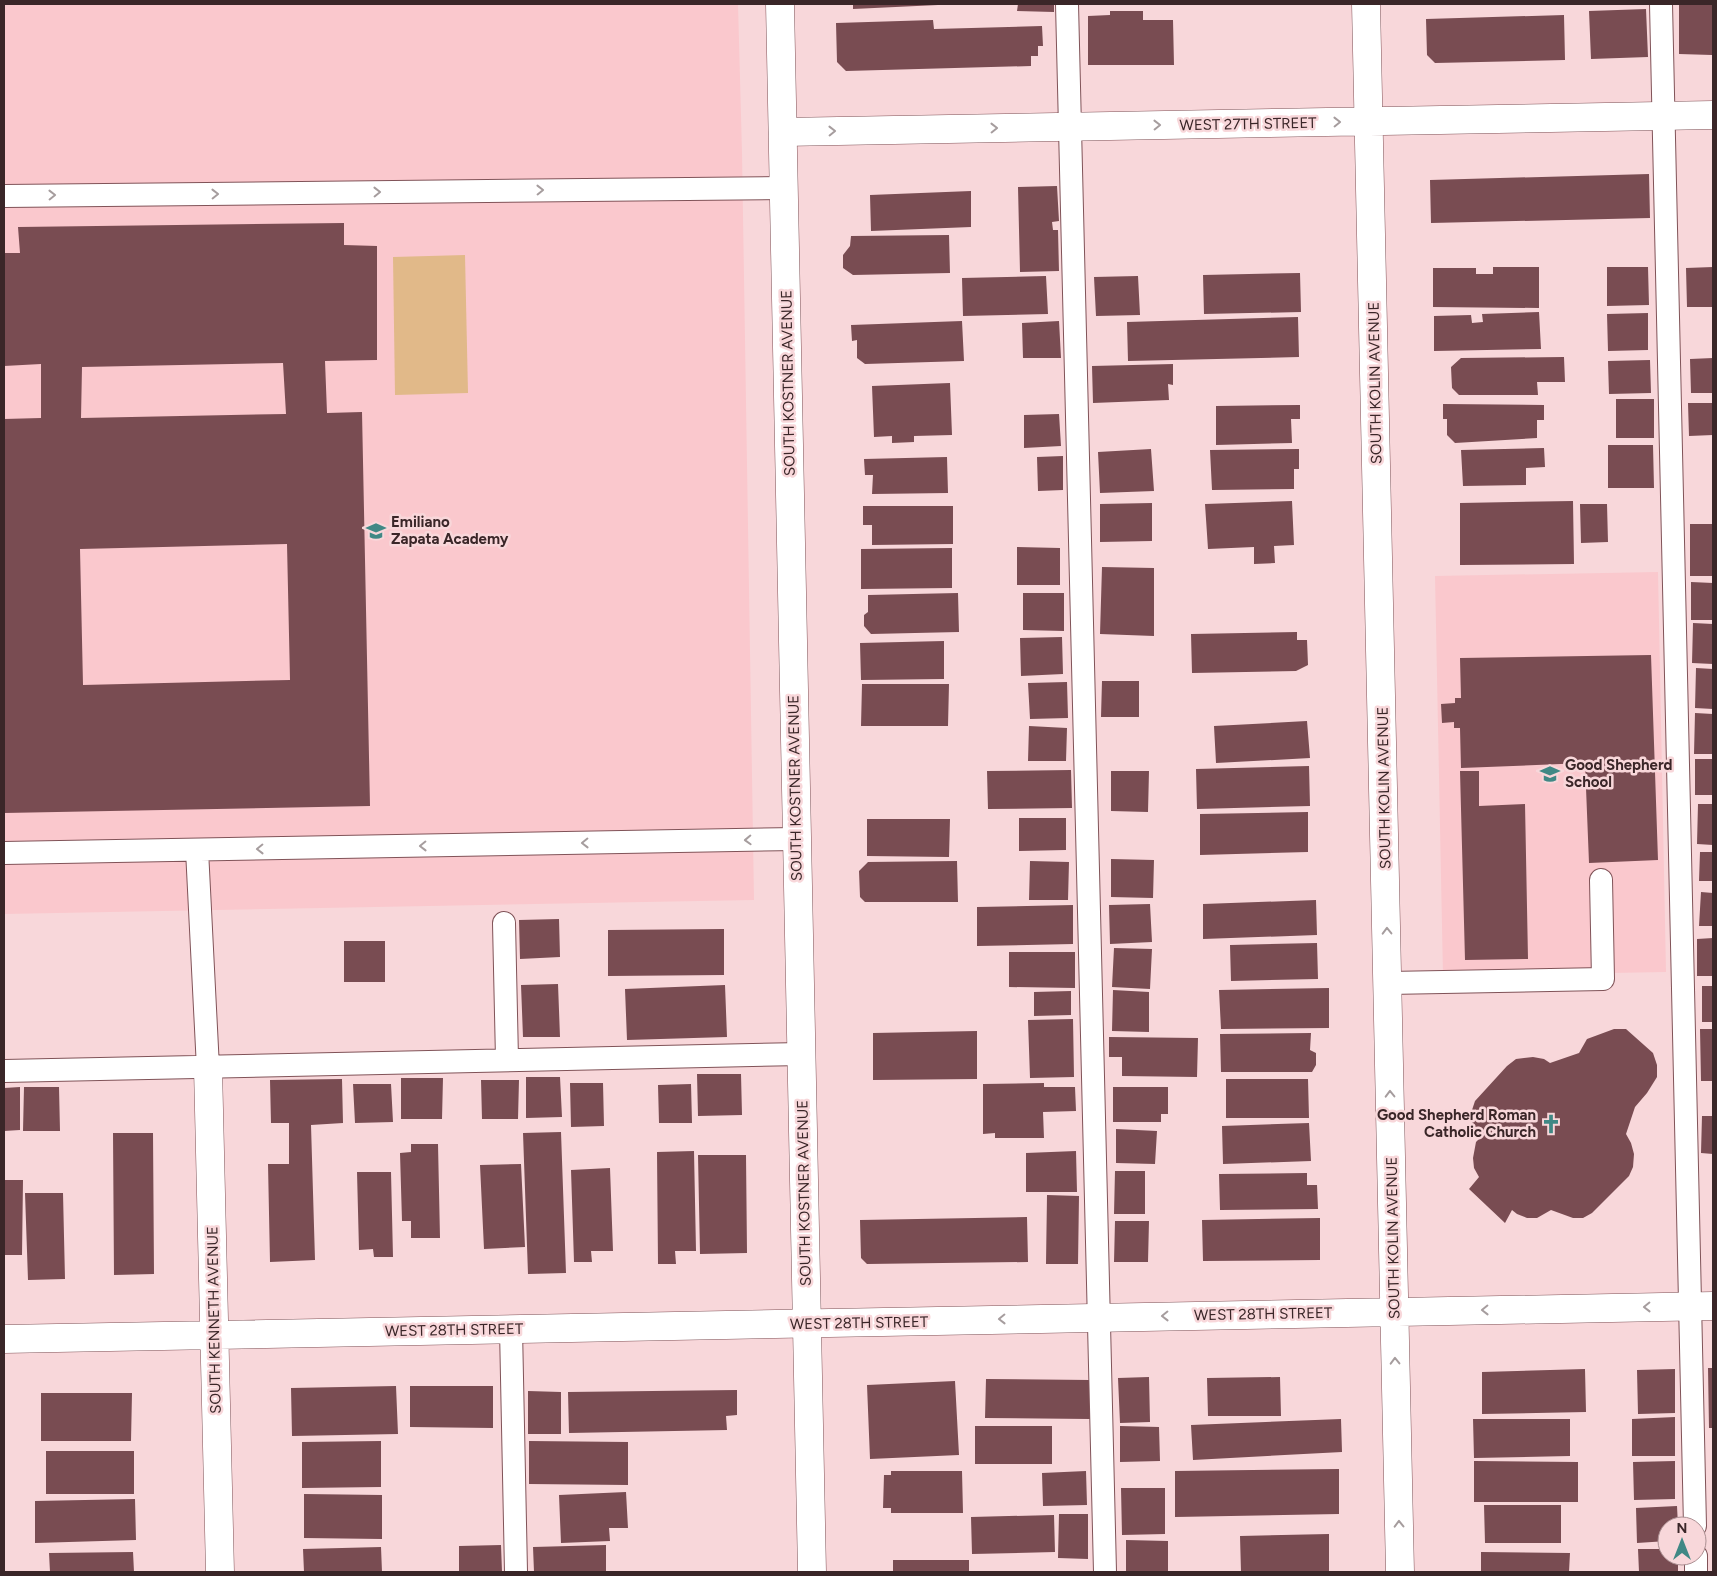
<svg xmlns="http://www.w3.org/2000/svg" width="1717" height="1576" viewBox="0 0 1717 1576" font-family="Figtree,sans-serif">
<rect width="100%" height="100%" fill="#f8d7da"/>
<path fill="#fac8cd" d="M4,4h734l4,149 12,747 -750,14z
M1658,572l8,400 -223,4 -8,-400z"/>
<path fill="#e1b989" d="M465,255l3,138 -73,2 -2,-138z"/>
<path fill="#794c52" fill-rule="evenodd" d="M853,4h84l1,1 -85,4z
M1018,4h36v8l-37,-1z
M1679,4h33v51l-33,-1z
M1646,9l2,48 -57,2 -2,-48z
M1110,11h33v9h30l1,45h-86v-49l22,-1z
M1564,15l1,45 -130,3 -8,-8 -1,-36z
M933,20l1,9 108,-3 1,20h-5v10h-7v10l-185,5 -9,-9 -1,-39z
M1649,174l1,44 -219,5 -1,-43z
M1057,186l2,35 -7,1 1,8h5l1,41 -39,1 -2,-85z
M971,191v36l-100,4 -1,-36z
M344,223v22l33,1v114l-52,1 2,52 35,-1 8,394 -366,7v-394l37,-1v-54l-37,2v-113h16l-2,-26zM283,363l3,51 -205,4 1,-51zM287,544l3,136 -207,5 -3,-136z
M949,235l1,38 -97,2 -10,-7v-13l7,-9 1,-10z
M1493,267h46v41l-106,-1v-39h43v6h17z
M1607,267h41l1,38 -42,1z
M1713,267v40h-26l-1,-39z
M1300,273l1,39 -97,2 -1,-39z
M1046,276l2,38 -85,2 -1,-38z
M1138,276l2,39 -44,1 -2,-39z
M1539,312l2,37 -107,2v-35l37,-1 1,8 11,-1 -1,-8z
M1648,313v37l-40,1 -1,-37z
M1298,317l1,40 -171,4 -1,-39z
M962,321l2,40 -99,3 -8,-6v-18l-5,1 -1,-16z
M1059,321l2,37h-38l-1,-35z
M1564,357l1,25h-28l1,13h-79l-7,-7 -1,-21 10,-9z
M1713,358v35h-22l-1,-34z
M1650,360l1,33 -42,1 -1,-33z
M1173,364v21l-5,-1 1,16 -76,3 -1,-37z
M950,383l2,52 -38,1v6l-22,1v-7l-18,1 -2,-51z
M1616,399h38v39h-38z
M1688,403h25v32l-24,1z
M1443,404l101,1v15h-7v18l-82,5 -8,-8v-16h-4z
M1300,405v14h-9l1,24 -76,2v-39z
M1059,414l2,32 -37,2v-33z
M1608,445h45l1,43h-46z
M1544,448l1,19 -19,1v17l-63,1 -2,-36z
M1151,449l3,42 -54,2 -2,-41z
M1299,449v20h-5v20l-82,1 -2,-40z
M1063,456v34l-25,1 -1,-34z
M947,457l1,36 -76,1 1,-19h-8l-1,-16z
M1292,501l2,44 -20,1 1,17 -21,1v-17l-46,2 -3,-45z
M1573,501l1,63 -114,1v-62z
M1152,503v38l-52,1v-38z
M1580,504h27l1,38 -27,1z
M863,506h90v38l-81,1v-20h-9z
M1690,524h23v52h-23z
M1017,547l43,1v37h-43z
M952,548v40l-91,1v-40z
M1102,567l52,1v68l-54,-2z
M1691,582l22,1v37h-22z
M958,593l1,39 -88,2 -7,-8v-11l4,-3v-17z
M1023,593h41v38l-41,-1z
M1693,623l20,1v40l-21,-1z
M1297,632v8h10l1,25 -12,6 -104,2 -1,-39z
M1062,637l1,37 -42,2 -1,-38z
M944,641v38l-83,1 -1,-37z
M1651,655l7,205 -69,3 -4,-100 -124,5 -1,-40h-6v-6l-12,1 -1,-19 14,-1v-5h6l-1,-40z
M1696,668l17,1v40l-18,-1z
M1102,681h37v36h-38z
M1067,682l1,36 -38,1 -2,-36z
M862,684h87l-1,42h-87z
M1695,713l18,1v40h-19z
M1307,721l3,37 -94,5 -2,-37z
M1029,726l38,2 -1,33h-38z
M1695,759h18v36h-18z
M1309,766l1,40 -113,3 -1,-40z
M1071,770l1,38 -84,1 -1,-38z
M1111,771h38l-1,41 -37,-1z
M1460,771h19v35l46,-2 3,155 -63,1z
M1698,804h15v41l-16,-1z
M1308,812v40l-108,3v-41z
M1019,818h47v32l-47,1z
M867,819h83l-1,38 -82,-1z
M1700,852h13v29h-14z
M1111,859l43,1 -1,38 -42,-1z
M957,861l1,41h-93l-5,-5 -1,-26 9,-9z
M1030,861l39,1 -1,38h-39z
M1701,892l12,1v33h-14z
M1316,900l1,35 -114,4v-35z
M1150,904l2,38 -42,2 -1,-39z
M1073,905v39l-96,2v-39z
M559,919l1,38 -40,2 -1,-39z
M724,929v46l-116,1v-46z
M1713,938v38h-16v-37z
M344,941h41v41h-41z
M1317,943l1,36 -87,2 -1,-36z
M1114,948l38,1 -2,40 -38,-2z
M1009,952h66v36l-66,-1z
M558,984l2,53h-37l-2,-52z
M725,985l2,52 -100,3 -2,-51z
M1702,986h11v36h-11z
M1329,988v40l-108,1 -2,-39z
M1113,990l36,2v40l-37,-1z
M1071,991v24l-37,1v-24z
M1073,1019l1,58 -44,1 -2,-58z
M1614,1029h12l27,24 4,12v12l-10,16 -12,14 -9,27 5,9 3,11 -1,13 -4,9 -37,37 -9,5h-10l-22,-8 -14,8h-10l-10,-4 -5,-4 -7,13 -36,-34 10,-12 -5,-9 -1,-10 3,-16 4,-4 -7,-11 -2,-14 4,-12 32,-35 9,-7 17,-2 11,2 6,4 29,-10 8,-14z
M1700,1029h13v52h-12z
M977,1031v48l-104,1v-47z
M1311,1033l-1,17 6,3v12l-4,7h-91l-1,-38z
M1109,1037l89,1 -1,39 -75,-1v-19h-13z
M697,1074h44l1,41 -44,1z
M526,1077h34l2,40 -36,1z
M401,1078h42l-1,41h-41z
M342,1079l1,44 -32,2 4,135 -45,2 -2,-98h21v-41h-18l-1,-43z
M1226,1079h82l1,39h-83z
M481,1080h38l-1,39h-36z
M570,1083h33l1,43 -33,1z
M1044,1083v4h31l1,24 -33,1 1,26h-49v-5l-12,1v-50z
M353,1084h38l2,38 -38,1z
M691,1084l1,39h-33l-1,-38z
M20,1087v43l-16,1v-43z
M24,1087h35l1,44h-37z
M1113,1087h55v27h-7v8h-48z
M1702,1116h11v38l-12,-1z
M1309,1123l2,38 -88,3 -1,-38z
M1116,1129l41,2 -2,33 -39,-1z
M561,1132l5,141 -38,1 -5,-141z
M113,1133h40l1,141 -40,1z
M411,1144h27l2,94h-29v-17h-9l-2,-68 11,-1z
M694,1151l2,100h-21l1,13h-18l-1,-112z
M1076,1151l1,41h-51v-39z
M698,1155h48l1,98 -47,1z
M521,1164l4,83 -41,2 -4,-84z
M610,1168l3,83h-22l1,11h-18l-3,-92z
M1115,1171h30v43h-31z
M357,1172h34l2,85h-19l-1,-8 -14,1z
M1307,1173v12h10l1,24 -98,1 -1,-36z
M4,1180h19l-1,75h-18z
M25,1193h38l2,86 -37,1z
M1047,1195l32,1 -1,68h-32z
M1027,1217l1,45 -161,2 -6,-6 -1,-38z
M1320,1218v42l-117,1 -1,-41z
M1115,1221h34l-1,41h-34z
M1708,1368h5v60h-4z
M1585,1369l1,43 -104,2v-42z
M1675,1369v44l-37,1 -1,-44z
M1149,1377l1,45 -30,1 -2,-45z
M1280,1377l1,39h-73l-1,-38z
M986,1379l104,1v39l-105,-1z
M955,1381l4,74 -89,4 -3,-74z
M396,1386l2,48 -106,2 -1,-48z
M410,1386h83v42l-83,-1z
M737,1390v25l-11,1 1,14 -158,3 -1,-41z
M528,1391l33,1v42h-33z
M41,1393h91l-1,48h-90z
M1675,1417v39h-43v-37z
M1341,1419l1,33 -149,8 -2,-35z
M1473,1419h97v37l-96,2z
M975,1426h77v38h-77z
M1120,1426l39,1 1,34 -40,1z
M381,1441v46l-79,1v-46z
M529,1441l99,1v43l-99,-1z
M46,1451h88v43h-88z
M1474,1461l104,1v40h-104z
M1675,1461v38l-41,1 -1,-38z
M1339,1469v45l-164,3v-46z
M891,1471h71l1,42h-72v-5h-8l1,-33h7z
M1086,1471l1,34 -44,1 -1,-33z
M1121,1488h44v46l-43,1z
M626,1492l2,36h-19l1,13 -49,2 -2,-48z
M304,1494l78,1v44l-78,-1z
M135,1499l1,41 -101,3v-42z
M1484,1505h77v38h-76z
M1677,1506l1,20h-11v15l-30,2 -1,-35z
M1059,1514h29v45l-30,-1z
M1054,1515l1,37 -83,2 -1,-37z
M1329,1534v38h-88l-1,-36z
M1126,1540l42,1v31h-42z
M501,1545l1,27h-43v-26z
M606,1545v27h-72l-1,-25z
M381,1547l1,25h-78l-1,-23z
M1638,1549h29v7h11v16h-39z
M133,1552l1,20h-84l-1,-19z
M1481,1552l89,1 -1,19h-88z
M893,1560h76v12h-76z"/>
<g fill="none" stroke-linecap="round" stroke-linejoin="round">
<defs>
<path id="lane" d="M1067,4l38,1568
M1661,4l34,1522
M4,196l780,-8
M197,850l11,218
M4,853l792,-14
M504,923l3,136
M1388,983l215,-4 -2,-99
M4,1071l798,-17
M511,1329l5,243
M1696,1556v16"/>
<path id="street" d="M1366,4l34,1568
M783,132l930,-17
M208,1068l12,504
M4,1339l1709,-33"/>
<path id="secondary" d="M780,4l32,1568"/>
</defs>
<use href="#lane" stroke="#805358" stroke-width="24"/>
<use href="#street" stroke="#805358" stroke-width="29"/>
<use href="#secondary" stroke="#805358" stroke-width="29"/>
<use href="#lane" stroke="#fff" stroke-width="22"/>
<use href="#street" stroke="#fff" stroke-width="28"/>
<use href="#secondary" stroke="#fff" stroke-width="28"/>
</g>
<defs><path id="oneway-chevron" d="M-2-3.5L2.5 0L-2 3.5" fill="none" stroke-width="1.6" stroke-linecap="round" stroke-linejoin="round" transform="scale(1.25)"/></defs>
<g stroke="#a69d9e">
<use href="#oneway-chevron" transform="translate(1337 122) rotate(-1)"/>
<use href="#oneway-chevron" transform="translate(1157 125) rotate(-1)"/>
<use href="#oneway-chevron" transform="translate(994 128) rotate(-1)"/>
<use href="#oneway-chevron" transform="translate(832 131) rotate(-1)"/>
<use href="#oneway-chevron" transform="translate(540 190) rotate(-1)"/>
<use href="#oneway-chevron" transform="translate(377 192) rotate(-1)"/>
<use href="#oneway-chevron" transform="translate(215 194) rotate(-1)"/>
<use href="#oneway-chevron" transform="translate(52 195) rotate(-1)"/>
<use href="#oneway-chevron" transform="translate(748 840) rotate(178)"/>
<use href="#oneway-chevron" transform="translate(585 843) rotate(179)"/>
<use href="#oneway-chevron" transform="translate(423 846) rotate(179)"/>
<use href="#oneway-chevron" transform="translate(260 849) rotate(179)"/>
<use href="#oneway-chevron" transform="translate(1387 931) rotate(-91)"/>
<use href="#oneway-chevron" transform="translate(1390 1094) rotate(-91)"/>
<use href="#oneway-chevron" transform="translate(1647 1307) rotate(179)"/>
<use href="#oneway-chevron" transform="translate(1485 1310) rotate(179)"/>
<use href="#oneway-chevron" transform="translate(1165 1316) rotate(179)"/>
<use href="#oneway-chevron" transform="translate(1002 1319) rotate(179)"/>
<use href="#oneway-chevron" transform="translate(1395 1361) rotate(-91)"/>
<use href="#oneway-chevron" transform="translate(1399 1524) rotate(-91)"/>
</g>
<defs>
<symbol id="school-bare" viewBox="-9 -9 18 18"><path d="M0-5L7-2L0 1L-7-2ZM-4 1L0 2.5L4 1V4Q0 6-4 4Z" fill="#408885" stroke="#f8d7da" stroke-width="2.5" paint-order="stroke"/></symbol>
<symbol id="church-bare" viewBox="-9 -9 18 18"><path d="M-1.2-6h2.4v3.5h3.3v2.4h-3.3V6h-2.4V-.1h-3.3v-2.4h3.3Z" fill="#408885" stroke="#f8d7da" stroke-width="2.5" paint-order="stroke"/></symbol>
</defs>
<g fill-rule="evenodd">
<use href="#school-bare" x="362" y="517" width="28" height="28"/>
<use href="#school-bare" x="1536" y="760" width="28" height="28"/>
<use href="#church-bare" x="1537" y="1110" width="28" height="28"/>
</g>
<g text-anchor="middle" stroke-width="5" stroke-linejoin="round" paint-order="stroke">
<g font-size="15" fill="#3a2628" stroke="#f8d7da">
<text transform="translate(1248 124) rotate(-1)" y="5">WEST 27TH STREET</text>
<text transform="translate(788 383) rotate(-91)" y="5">SOUTH KOSTNER AVENUE</text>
<text transform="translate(1375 383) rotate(-91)" y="5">SOUTH KOLIN AVENUE</text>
<text transform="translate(795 788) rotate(-91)" y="5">SOUTH KOSTNER AVENUE</text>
<text transform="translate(1384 788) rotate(-91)" y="5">SOUTH KOLIN AVENUE</text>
<text transform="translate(804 1193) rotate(-91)" y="5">SOUTH KOSTNER AVENUE</text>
<text transform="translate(1393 1238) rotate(-91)" y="5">SOUTH KOLIN AVENUE</text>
<text transform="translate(1263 1314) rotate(-1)" y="5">WEST 28TH STREET</text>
<text transform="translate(214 1320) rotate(-91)" y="5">SOUTH KENNETH AVENUE</text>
<text transform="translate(859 1323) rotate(-1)" y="5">WEST 28TH STREET</text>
<text transform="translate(454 1330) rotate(-1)" y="5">WEST 28TH STREET</text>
</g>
<g font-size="15" font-weight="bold" fill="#3a2628" stroke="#f8d7da" text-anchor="start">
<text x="391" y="527">Emiliano<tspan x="391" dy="17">Zapata Academy</tspan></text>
<text x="1565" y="770">Good Shepherd<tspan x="1565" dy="17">School</tspan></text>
<text x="1536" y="1120" text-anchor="end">Good Shepherd Roman<tspan x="1536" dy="17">Catholic Church</tspan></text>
</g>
</g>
<rect width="1717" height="1576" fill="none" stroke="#3a2628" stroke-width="10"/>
<g transform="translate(1682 1541)"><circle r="24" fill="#f8d7da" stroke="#ac9093"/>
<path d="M0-4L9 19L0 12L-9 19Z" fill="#408885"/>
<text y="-8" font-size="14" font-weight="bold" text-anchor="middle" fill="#3a2628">N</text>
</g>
</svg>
